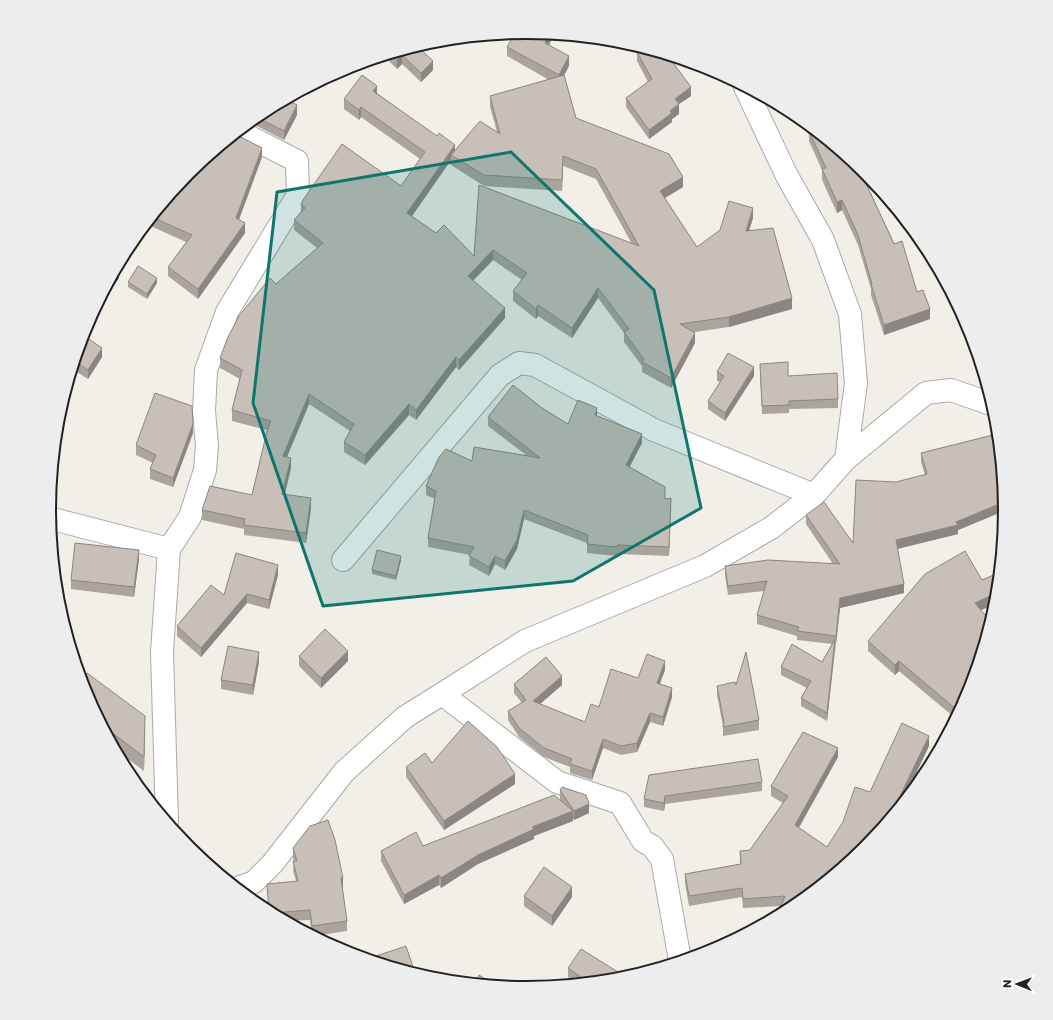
<svg xmlns="http://www.w3.org/2000/svg" width="1053" height="1020" viewBox="0 0 1053 1020" font-family="Poppins,sans-serif">
<rect width="100%" height="100%" fill="#f2efe9"/>
<g fill="none" stroke-linecap="round" stroke-linejoin="round">
<defs>
<path id="street" d="M745,87l42,89 36,64 27,74 6,69 -10,76
M49,518l120,31
M343,560l157,-185 19,-12 16,2 119,65 160,65
M442,694l115,88 63,21 23,38 9,5 10,13 18,101
M167,822l-5,-170 7,-103 21,-32 15,-47 2,-24 -3,-35 2,-41 21,-58 71,-117 -1,-34 -59,-30
M237,888l17,-6 18,-18 72,-92 61,-55 37,-23 83,-53 180,-75 66,-38 43,-33 32,-36 80,-66 25,-3 40,14"/>
</defs>
<use href="#street" stroke="#a9a9a9" stroke-width="24"/>
<use href="#street" stroke="#fff" stroke-width="22"/>
</g>
<path fill="#aba49e" fill-rule="evenodd" d="M554,35l-5,10 20,21 -5,9 12,43 107,69 -18,11 32,49 56,-29 -4,12 43,79 -63,18 -34,5v11l-24,45 -29,-16v-6l-18,-24v-9l-26,-35 -26,40 -34,-22 -2,3 -23,-18v-10l9,-11 -29,-20 -20,20 32,38 -46,52 -3,-3 -40,53 -7,-5 -44,50 -21,-13v-10l6,-11 -41,-27 -22,53 4,11 -6,26 26,14 -5,35 -62,-8v-6l-42,-9v-10l50,-15 15,-65 -35,-9v-11l8,-31 -20,-11v-10l56,-74 41,-36 -23,-18v-10l7,-8v-8l100,-18 19,-27 -59,-42 -2,3 -15,-11v-10l33,-6 78,58 42,-19 -7,-25v-11l59,-16 -42,-24v-9zM451,160v5l33,21 78,5 1,-25 33,13 36,65 -153,-59 -5,71 -38,-23 -24,-17z
M417,46l16,24 -12,12 -19,-18 -5,5 -13,-13z
M637,52l54,44 -12,8v10l-7,5v3l-23,17 -23,-32v-9l22,-16 -11,-21z
M261,112l36,3 -13,25 -35,-18z
M800,119l65,53 6,8 -5,3 64,136 -46,16 -13,-40v-6l-13,-44 -16,-35 -5,3 -15,-33v-10l-13,-29v-6z
M262,157l-23,63 6,13 -47,66 -30,-23v-9l18,-25 -40,-18 43,-52z
M117,267l2,11 -18,26 -3,-2z
M128,282l29,1 -10,16 -19,-12z
M92,314v7l-7,15 17,21 -14,22 -16,-10 13,-42z
M717,372l37,4 -29,45 -17,-12v-8l12,-19 -3,-1z
M760,372l28,4 50,23v9l-49,1v4l-27,1z
M542,408l26,16 29,-8 45,27 -13,24 36,32 6,8 -2,49 -52,-2v2l-30,-3v-10l-63,-24 -7,30 -12,21 -10,-6 -6,12 -20,-11 1,-10 -42,-8v-9l7,-39 -9,-4v-9l46,-25 54,-6 -38,-29v-9z
M193,433l-20,54 -23,-8v-10l3,-6 -17,-8v-10z
M997,434l7,77 -46,19v4l-60,15 6,44 -64,15 -13,113 -26,-15v-8l6,-10 -26,-13v-8l41,-5 10,-18 -35,-4v-4l-40,-12v-9l8,-24 -37,4 -3,-20v-9l108,-2 -27,-40v-9l47,28 43,-61 29,-7 -4,-13v-9z
M139,559l-5,38 -63,-8v-9z
M401,560l-5,20 -24,-6v-4z
M278,575l-9,34 -22,-6 -46,54 -24,-21v-10l47,-31z
M995,603l-14,7 -13,83 -13,25 -56,-47 -4,4 -27,-24v-10z
M299,656l49,5 -27,27 -22,-22z
M259,662l-6,33 -32,-6v-9z
M665,670l-6,14 13,13 -9,29 -13,-4 -13,30 -16,3 -18,-7 -11,32 -22,-7v-6l-26,-10 -25,-20 -11,-17v-9l14,-8 -8,-10v-9l48,1 -22,19 45,18 14,-15 39,-29z
M736,685l23,35v10l-36,6v-10l-6,-31v-9z
M85,693l60,37 -1,41 -29,-22z
M929,746l-25,52 -123,108 -38,2 -1,-11 -53,9 -4,-23v-9l55,-10v-13l10,-1 33,-47 -12,-7v-10l67,-29 -39,71 28,19 43,-55z
M432,763l83,21 -71,46 -38,-53v-10z
M762,782v9l-97,13 -1,7 -20,-4v-8z
M560,790l29,23 -15,7 -1,-1v2l-39,15v3l-56,25 -37,24 -2,-3 -35,19 -23,-43v-10l42,-5 138,-45 -1,-1z
M293,848l50,39h-1l5,34v10l-33,5 -2,-1 -2,-15 -23,1 -18,-9 -2,-28 29,-3 -3,-10 1,-10 -1,-3z
M524,896l48,1 -20,29 -28,-20z
M568,968l52,11 -44,4 -8,-6z"/>
<path fill="#8b8681" d="M549,34l5,1 -9,17v-9z
M402,55v9l-5,5v-9z
M569,56v10l-10,19v-10z
M433,61v9l-12,12v-9z
M377,86v10l-4,-5z
M691,87v9l-12,8v10l-7,5v3l-23,17v-9l26,-31z
M297,105v10l-13,25v-9z
M361,107v10l-2,3v-10z
M455,145v10h-4v5l-44,63v-10z
M262,148v9l-26,70v-9z
M563,156v10l-1,25v-11z
M865,173l6,7 -9,5v-10z
M683,177v10l-23,14v-10z
M842,200v10l-5,3v-11z
M753,208v10l-7,23v-10z
M245,223v10l-47,66v-10z
M493,250v10l-25,26v-10z
M119,269v9l-18,26v-8z
M157,278v5l-10,16v-5z
M598,288v10l-26,40v-10z
M792,298v11l-63,18v-10z
M538,305v11l-2,3v-10z
M505,308v10l-46,52v-10z
M930,309v10l-46,16v-10z
M92,314v7l-11,22v-5l4,-11z
M695,333v10l-24,45v-10z
M102,348v9l-14,22v-9z
M456,357v10l-40,53v-10z
M754,367v9l-29,45v-8z
M309,394v10l-26,62v-10z
M409,404v11l-44,50v-10z
M597,408v9l-2,-2z
M193,424v9l-20,54v-9z
M642,434v9l-16,31v-9z
M291,458v10l-9,36v-10z
M311,498v10l-5,35v-10z
M671,498v9l-2,49v-9z
M1004,502v9l-46,19v4l-62,15v-9l60,-18z
M524,510v9l-7,30 -12,21v-9z
M139,550v9l-5,38v-10z
M401,556v4l-5,20v-4z
M495,556v8l-6,12v-9z
M278,565v10l-9,34v-9z
M904,584v9l-64,15 -4,37v-9l4,-38z
M996,593l-1,11 -20,9v-10z
M247,594v9l-46,54v-9z
M835,639v8l-8,74v-8z
M348,651v10l-27,27v-10z
M259,652v10l-6,33v-10z
M665,661v9l-8,22v-9z
M899,661v10l-4,4v-10z
M562,676v9l-29,25v-9z
M971,684l-3,9 -5,10v-10z
M672,688v9l-9,29v-9z
M650,713v9l-13,30v-9z
M145,716v14l-1,41v-14z
M929,736v10l-27,57 -2,-7z
M603,739v9l-11,32v-9z
M838,748v9l-43,77v-9z
M515,774v10l-71,46v-9z
M665,796v8l-1,7v-8z
M589,804v9l-15,7v-9z
M573,811v10l-39,15v3l-56,25 -37,24v-10l37,-23 54,-28z
M439,875v10l-35,19v-9z
M341,878h2v9l-2,1z
M572,887v10l-20,29v-10z"/>
<path fill="#c7bfb8" stroke="#8b8681" d="M527,32l22,2 -4,9 24,13 -10,19 -52,-28 8,-14z
M417,46l16,15 -12,12 -19,-18 -5,5 -7,-6z
M645,49l23,7 23,31 -16,12 4,5 -9,7 2,2 -23,17 -23,-32 26,-19 -15,-27z
M362,75l15,11 -4,5 64,45 2,-3 16,12 -48,68 29,20 8,-8 30,31 5,-71 160,61 -43,-77 -33,-13 -1,24 -78,-5 -33,-20 29,-34 20,13 -10,-38 74,-21 12,43 93,36 14,23 -23,14 37,56 23,-17 9,-29 24,7 -7,23 27,-3 19,70 -63,19 -49,7 15,9 -24,45 -29,-16 2,-3 -20,-27 5,-3 -31,-41 -26,40 -34,-23 -2,4 -23,-18 14,-18 -34,-23 -25,26 37,32 -46,52 -3,-3 -40,53 -7,-6 -44,51 -21,-13 10,-18 -45,-30 -26,62 8,2 -9,36 29,4 -5,35 -62,-8 1,-6 -43,-9 8,-24 42,9 15,-64 4,-10 -39,-11 10,-40 -22,-12 8,-21 11,-21 31,-38 6,6 47,-41 -29,-23 11,-12 -4,-4 2,-4 39,-56 59,42 24,-34 -64,-45 -2,3 -15,-11z
M286,99l11,6 -13,26 -28,-14 5,-5z
M812,129l53,44 -3,2 32,69 8,-3 15,51 6,-2 7,19 -46,16 -13,-41h1l-14,-49 -16,-35 -5,2 -15,-33 4,-1 -17,-37z
M235,134l27,14 -26,70 9,5 -47,66 -30,-22 24,-32 -40,-18 37,-45 42,-35 1,1 1,-3z
M138,266l19,12 -10,16 -19,-12z
M117,267l2,2 -14,21z
M83,335l19,13 -14,22 -13,-9z
M728,353l26,14 -29,46 -17,-12 16,-25 -7,-4z
M788,362v14l49,-3 1,26 -49,2v4l-27,1 -2,-42z
M513,385l29,23 26,16 10,-24 19,8 -2,7 47,19 -16,31 39,22v12l6,-1 -2,49 -52,-2v2l-30,-3 1,-9 -64,-25 -7,30 -12,21 -10,-5 -6,11 -20,-11 5,-9 -46,-9 8,-47 -10,-5 13,-29 7,-8 26,12 2,-14 66,11 -52,-41z
M155,393l37,13 1,18 -20,54 -23,-9 6,-14 -20,-10z
M997,434l7,68 -48,20 2,3 -62,15 8,44 -64,14 -4,38 -39,-5 2,-4 -42,-12 10,-34 -39,5 -3,-20 43,-6 72,4 -34,-49 18,-13 29,41 3,-63 40,2 31,-8 -6,-21z
M75,543l64,7 -5,37 -63,-7z
M377,550l24,6 -5,20 -24,-6z
M965,551l17,29 16,-7 -2,20 -21,10 15,18 -19,63 -8,9 4,2 -9,16 -59,-50 -4,4 -27,-24 57,-67z
M236,553l42,12 -9,35 -22,-6 -46,54 -24,-22 34,-41 13,10z
M325,629l23,22 -27,27 -22,-22z
M835,639l-8,74 -26,-15 10,-17 -30,-14 11,-23 30,18z
M228,646l31,6 -6,33 -32,-5z
M746,652l13,68 -36,7 1,-4 -7,-37 18,-4 1,3z
M647,654l18,7 -8,22 15,5 -9,29 -13,-4 -13,30 -16,3 -18,-7 -11,32 -22,-7 2,-5 -28,-11 -25,-20 -11,-17 18,-11 -12,-16 32,-27 16,19 -29,25 52,21 6,-18 8,3 12,-38 27,9z
M87,673l58,43 -1,41 -42,-32 -17,-32 -4,-12z
M468,721l29,26 18,27 -71,47 -38,-54 19,-14 7,10z
M902,723l27,13 -29,60 5,3 -41,49 -72,60 -15,8 8,-20 -42,3 -1,-11 -53,8 -4,-22 56,-10 -1,-13 10,-1 38,-54 -17,-10 32,-54 35,16 -43,77 32,22 16,-25 12,-35 15,5z
M758,759l4,23 -97,14 -1,7 -20,-4 5,-24z
M562,787l24,8 3,9 -15,7 -14,-21z
M554,795l19,16 -41,16 2,2 -56,26 -37,23 -2,-3 -35,20 -23,-44 35,-19 7,14z
M328,820l7,20 8,38h-2l6,43 -35,5 -2,-16 -38,3 -3,-1 -2,-28 31,-3 -5,-20h4l-4,-13 17,-22z
M544,867l28,20 -20,29 -28,-20z
M733,936h5l-5,3z
M406,946l9,27 -48,-14z
M716,948l-7,4 -14,4v-5z
M581,949l45,28 -6,2 -34,3v-1l-18,-13z
M479,975l16,10 -20,-2z"/>
<path fill="#0f766e" fill-opacity="0.2" stroke="#0f766e" stroke-width="3" stroke-linejoin="round" d="M511,152l143,138 47,218 -128,73 -250,25 -70,-203 24,-211z"/>
<path d="M0 0H1053V1020H0ZM56 510a471 471 0 1 1 942 0a471 471 0 1 1-942 0Z" fill="#ededed" fill-rule="evenodd"/>
<path fill="none" stroke="#222" stroke-width="2" d="M56 510a471 471 0 1 1 942 0a471 471 0 1 1-942 0Z"/>
<g transform="translate(1017 984) rotate(271)" stroke="#ffffff" stroke-width="3" paint-order="stroke">
<path d="M0-3L7 15L0 10L-7 15Z" fill="#222222"/>
<text y="-6" font-size="11" font-weight="bold" text-anchor="middle" fill="#222222">N</text>
</g>
</svg>
